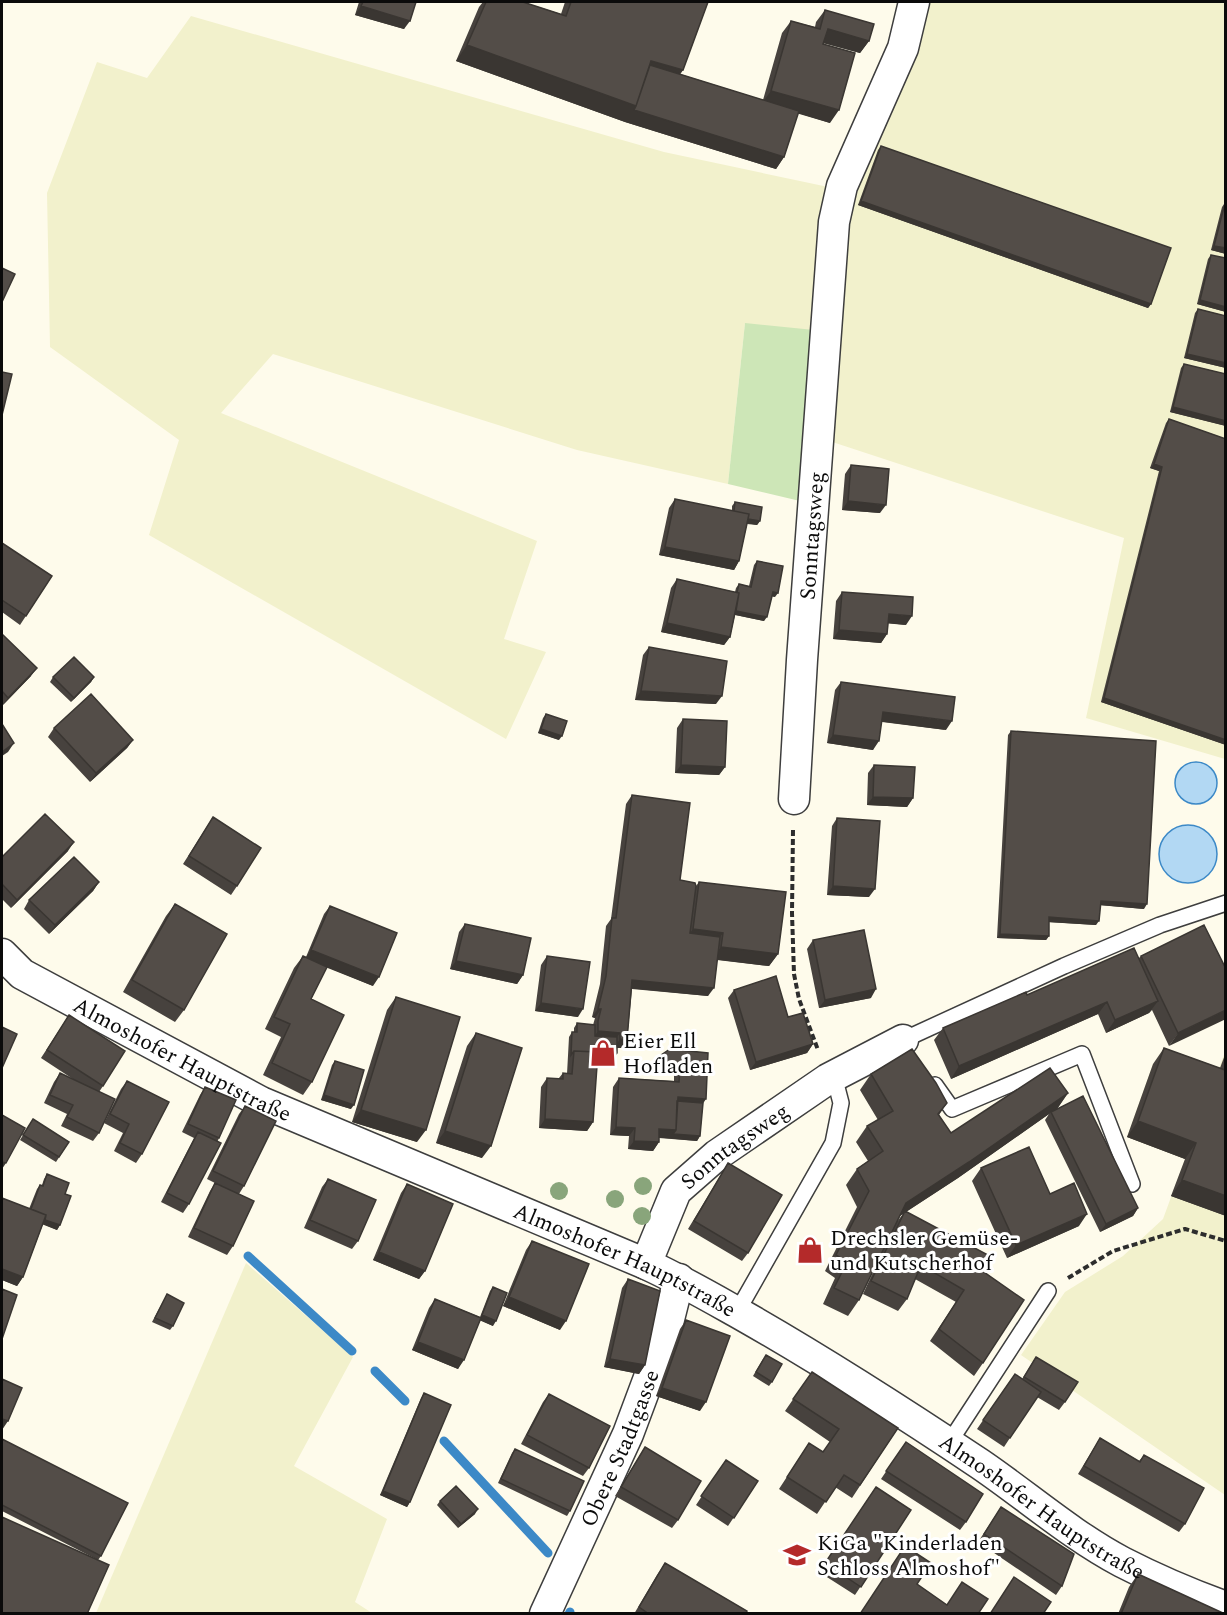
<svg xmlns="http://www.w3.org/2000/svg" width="1227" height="1615" viewBox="0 0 1227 1615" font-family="Spectral,serif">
<rect width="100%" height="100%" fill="#fefbeb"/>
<path fill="#f2f1cc" d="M925,2h300v757l-139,-41 38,-180 -316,-104 -63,-111 -17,161 -151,-34 -304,-96 -52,59 316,128 -33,98 42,13 -40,87 -357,-204 30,-95 -129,-93 -3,-154 50,-131 50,16 44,-62 473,136 169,36z
M1225,1052v443l-204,-140 44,-63 58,-36 40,-37 22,-60 -58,-22 26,-73 60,21z
M246,1263l107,94 -59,109 93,53 -32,83 17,11h-276z"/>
<path fill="#cde6b7" d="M745,323l69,7 -14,171 -72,-17z"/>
<path fill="#b2d8f3" stroke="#3c89c7" stroke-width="1.5" d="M1175 783a21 21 0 1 1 42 0a21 21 0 1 1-42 0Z
M1159 854a29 29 0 1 1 58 0a29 29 0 1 1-58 0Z"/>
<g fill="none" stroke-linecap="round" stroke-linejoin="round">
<path stroke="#3c89c7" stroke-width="9" d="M248,1256l104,95
M375,1371l30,30
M444,1441l104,112
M569,1614l1,-2"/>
<defs>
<path id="lane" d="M905,1043l-2,-3 161,-74 96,-41 66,-22
M935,1085l17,24 130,-55 50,130
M737,1312l96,-169 8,-40 -7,-27
M949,1443l99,-152"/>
<g id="street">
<path id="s1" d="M794,799l8,-139 32,-438 8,-36 61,-138 11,-46"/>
<path id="s2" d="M2,954l20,20 239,128 385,162c33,15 64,33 96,51 81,46 160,97 238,149 47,32 91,71 142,98 33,17 68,32 104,45"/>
<path id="s3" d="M646,1264l30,-73 41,-36 111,-76 75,-39"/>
<path id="s4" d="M545,1614l83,-180 37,-99 14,-56"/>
</g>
</defs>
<use href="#lane" stroke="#3e3e3e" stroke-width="18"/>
<use href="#street" stroke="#3e3e3e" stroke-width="33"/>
<path stroke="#2d2d2d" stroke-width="4" stroke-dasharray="6 3" stroke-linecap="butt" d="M793,830l-1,83 2,61 5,25 19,51
M1068,1278l45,-27 72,-22 41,12"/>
<use href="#lane" stroke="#fff" stroke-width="15"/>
<use href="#street" stroke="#fff" stroke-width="30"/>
</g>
<g fill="#89a57b">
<circle cx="643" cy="1186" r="9"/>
<circle cx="559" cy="1191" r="9"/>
<circle cx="615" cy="1199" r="9"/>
<circle cx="642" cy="1216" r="9"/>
</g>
<path fill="#47423e" d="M359,2h57l-12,27 -49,-14z
M483,2h40l38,12 4,-12h143l-25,68 -3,4 83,26 19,-67 9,-12 24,6 1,-5 9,-12 44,31 -9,12 -36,-10 6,80 -32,-10 -14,44 -8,12 -151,-47 -169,-61 23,-54z
M881,146l270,158 -3,4 -290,-103 20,-55z
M1226,203v51l-15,-4 11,-43 3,-4z
M1211,255l15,57 -29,-8 11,-45z
M1198,309l28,7v52l-42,-10 11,-45z
M1184,364l42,10v52l-56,-14 11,-44z
M1169,419l57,20v306l-125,-43 58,-231 -9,-3 16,-45z
M851,465l29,48 -38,-3 3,-36z
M675,499l57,12v-5l3,-4 25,19 -3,4 -10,-1 -8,37 -5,9 -75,-15 10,-47z
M2,543l50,33 -32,49 -18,-13z
M757,561l18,36 -3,-1 -8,25 -29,-6 -5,22 -6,8 -63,-13 10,-44 6,-9 58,13 1,-4 3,-4 10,2 5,-21z
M842,592l64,33 -18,-2 -1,11 -6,9 -48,-4 3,-38z
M2,634l29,42 -29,30z
M649,647l67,57 -81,-4 8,-45z
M53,677h41l-3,5 -20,20 -21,-20z
M841,682l105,48 -64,-8 -9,28 -46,-7 8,-53z
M546,714l13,26 -21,-7 5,-15z
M683,719l42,48 -6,8 -44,-2 2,-45z
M54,728l79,12 -6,8 -37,34 -42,-45z
M1011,731l133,178 -44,-4 -4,20 -47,-3v14l-3,4 -49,-2 11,-203z
M874,765l39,33 -6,9 -40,-2 1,-32z
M632,795l48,85 16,6 3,-4 79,72 -9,12 -52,-6 -9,36 -76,-7 -5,51 -6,8h-4l-3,9 -5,6 -12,-1 -4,60 -6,9 -48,-3 2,-41 6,-9h12l4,-5 4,1 2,-37 3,-5h2v-4l3,-5 16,2 2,-7 -3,-1 8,-33 6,-58 5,-7 15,-115z
M213,817l24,69 -6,9 -48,-31z
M837,818l32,79 -42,-2 5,-69z
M68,851l-57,57 -9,-9v-42z
M99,882l-6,9 -44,43 -25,-25 5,-9z
M175,904l9,106 -9,12 -52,-30 43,-76z
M330,906l43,80 -46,-19 -16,32 1,83 -9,13 -40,-20 18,-38 -16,-8 29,-61 9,-12 3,1 18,-43z
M465,924l58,51 -6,9 -67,-15 9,-37z
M813,940l58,58 -52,10 -12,-59z
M547,956l31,61 -43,-6 6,-46z
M1141,956l85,13 -57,77 -17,-36 -3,3 -43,20 -8,-19 -147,65 -17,-39 9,-12 84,-33 112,-37z
M734,990l54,27 25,27 -6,9 -57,17 -22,-72z
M396,997l21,145 -65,-20 35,-112z
M69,1015l34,71 -4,6v41l-6,8 -32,-15 6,-12 -23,-11 10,-21 6,-9 19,10 -38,-25z
M476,1033l6,125 -46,-15 31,-97z
M1164,1048l56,20 6,-16v164l-55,-20 14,-37 -58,-22 26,-73z
M670,1049l33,54 -3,33 -3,5 -38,-3v4l-6,9 -25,-2 1,-13 -19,-1 3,-48 6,-9 55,3v-6h-12l-6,-6v-6l5,-8z
M335,1061l16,48 -30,-9 11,-35z
M871,1074l76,29 -8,12 12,18 117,-40 -11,16 81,99 -5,8 -33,16 -55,-112 4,-6 -91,64 -52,34 75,58 2,93 -9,13 -44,-35 26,-39 -41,-23 -8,20 -9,12 -35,-17 33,-71 7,-9 -3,2 -41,84 -11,16 -25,-12 12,-26 -10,-7 32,-64 -11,-22 11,-16 11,-8 -12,-19 11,-16 11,-6 -18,-30z
M127,1081l15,73 -6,9 -22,-12 9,-18 -19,-10 17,-34z
M205,1087l14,51 -30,66 -6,9 -22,-11 33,-64 -12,-6 18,-37z
M245,1106l-1,80 -5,8 -6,52 -6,9 -39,-18 22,-46 5,-8 -8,-4 32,-65z
M33,1119l36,23 -13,20 -36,-22z
M728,1163l20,90 -6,8 -54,-32z
M981,1168l69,26 29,32 -72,32 -35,-77z
M47,1174l18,20 -5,31 -3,5 -14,-6 -20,53 -6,9 -15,-6v-82l27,11 8,-20 3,-4h2l2,-6z
M328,1179l30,62 -6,8 -48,-21 18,-41z
M407,1184l18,87 -6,8 -46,-19 28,-67z
M532,1241l28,89 -57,-24 23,-56z
M628,1279l17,86 -6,9 -35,-7 18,-79z
M493,1287v39l-13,-6 -22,49 -46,-19 17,-42 6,-9 45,18 10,-26z
M167,1294l6,32 -3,4 -18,-8z
M686,1320l14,91 -44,-15 24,-67z
M1036,1357l29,45 -6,8 -22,-13 -33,50 -27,-18 38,-55 7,5z
M763,1359l9,23 -3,4 -16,-10z
M812,1372l86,56 -46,70 -17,-11 -18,27 -38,-25 30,-46 14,9 7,-10 -45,-31z
M424,1393l-14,109 -3,5 -27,-12 41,-97z
M549,1394l40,74 -6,8 -62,-32 22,-42z
M1100,1438l39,23 5,-6 41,69 -6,8 -101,-58z
M2,1439l99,117 -3,4 -96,-49z
M906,1442l60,80 -6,8 -79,-51z
M645,1447l33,73 -6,8 -57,-32z
M515,1449l55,62 -3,5 -69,-33 14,-30z
M726,1460l32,21 -30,45 -32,-21z
M876,1487l35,23 -56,85 -36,-23z
M440,1501l35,13 -17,14 -21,-23z
M1001,1507l61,79 -6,9 -78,-53z
M665,1563l81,51h-112l23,-39z
M1138,1574l87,40h-107l11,-27z"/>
<path fill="#3a3632" d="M361,6l49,15 -6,8 -49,-14z
M828,29l41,12 -9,12 -41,-11z
M467,45l317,112 -8,12 -151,-47 -169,-61z
M651,61l32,9 -11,16 -28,-8z
M771,91l68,19 -9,13 -68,-20z
M861,201l290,103 -3,4 -290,-103z
M1214,246l12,2v6l-15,-4z
M1200,300l26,7v5l-29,-8z
M1187,354l39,9v5l-42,-10z
M1173,407l53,14v5l-56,-14z
M1154,464l8,3 -3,4 -9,-3z
M848,501l38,4 -6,8 -38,-3z
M733,516l27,5 -3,4 -27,-5z
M665,547l74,14 -5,9 -75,-15z
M773,592l5,1 -3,4 -5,-1z
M734,610l33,7 -3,4 -33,-7z
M889,614l23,2 -6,9 -23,-2z
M667,623l63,14 -6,8 -63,-13z
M839,630l48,4 -6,9 -48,-4z
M37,668l-6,8 -29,30 6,-8z
M94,677l-3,5 -20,20 3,-4z
M641,691l81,5 -6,8 -81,-4z
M1104,698l122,42v5l-125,-43z
M883,712l69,9 -6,9 -69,-9z
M541,729l21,7 -3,4 -21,-7z
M833,735l46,6 -6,9 -46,-7z
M133,740l-6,8 -37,34 6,-9z
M14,743l-6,9 -6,4v-4z
M681,765l44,2 -6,8 -44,-2z
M873,797l40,1 -6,9 -40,-2z
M74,842l-6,9 -57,57 6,-8z
M99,882l-6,9 -44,43 6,-9z
M833,886l42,3 -6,8 -42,-2z
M1101,901l46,3 -3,5 -46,-4z
M1049,917l50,4 -3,4 -50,-3z
M693,929l30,4 -9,12 -30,-4z
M1000,934l49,2 -3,4 -49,-2z
M721,947l57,7 -9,12 -57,-7z
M311,950l68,27 -6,9 -68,-27z
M456,961l67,14 -6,9 -67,-15z
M632,980l82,8 -6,8 -81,-8z
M876,989l-5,9 -52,10 6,-8z
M1158,1001l-9,12 -43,20 9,-13z
M1107,1002l-9,12 -147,65 8,-13z
M541,1003l42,6 -5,8 -43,-6z
M598,1009h3l-6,9 -3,-1z
M1226,1010v9l-57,27 9,-13z
M598,1031l22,2 -6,8 -22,-1z
M620,1039l7,1 -6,8h-7z
M813,1044l-6,9 -57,17 6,-8z
M617,1053l-8,10 -36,-4z
M668,1067h12l-6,8h-12z
M1068,1093l-11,16 -6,3 -2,2 -91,64 -63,41 11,-16z
M324,1095l30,10 -3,4 -30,-9z
M678,1097l28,2 -6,9 -26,-2z
M361,1110l65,20 -9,12 -65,-20z
M545,1119l48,3 -6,9 -48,-3z
M1138,1121l58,22 -11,16 -58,-22z
M616,1127l19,1 -6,8 -19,-1z
M659,1129l17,1 24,6 -3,5 -44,-4z
M445,1131l46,15 -9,12 -46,-15z
M634,1141l25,1 -6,9 -25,-2z
M2,1162l4,1 -4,6z
M1182,1180l44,16v20l-55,-20z
M1138,1208l-5,8 -33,16 6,-8z
M29,1214l31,11 -3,5 -31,-12z
M1087,1214l-8,12 -72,32 9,-13z
M379,1252l46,19 -6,8 -46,-19z
M2,1269l21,8 -6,9 -15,-6z
M509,1297l57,24 -6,9 -57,-24z
M482,1315l14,6 -3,5 -14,-6z
M418,1342l46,18 -6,9 -46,-19z
M610,1359l35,6 -6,9 -35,-7z
M662,1388l44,14 -6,9 -44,-15z
M2,1419l6,2 -6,9z
M383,1491l27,11 -3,5 -27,-12z
M478,1509l-3,5 -17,14 3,-4z"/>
<path fill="#534d48" stroke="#3a3632" stroke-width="1.5" d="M363,2h53l-6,19 -49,-15z
M486,2h37l43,14 5,-14h137l-25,68 -32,-9 -15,45 -169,-61z
M825,10l49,14 -5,17 -41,-12 -5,15 32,9 -16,57 -68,-19 20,-70 29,8z
M650,65l149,46 -15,46 -150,-47 2,-4z
M881,146l290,102 -20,56 -290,-103z
M1226,203v45l-12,-2 11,-43z
M1211,255l15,3v49l-26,-7z
M2,268l13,6 -13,28z
M1198,309l28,7v47l-39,-9z
M1184,364l42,10v47l-53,-14z
M2,372l10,2 -10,41z
M1169,419l57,20v301l-122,-42 58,-231 -8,-3z
M851,465l38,4 -3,36 -38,-4z
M675,499l74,15 -10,47 -74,-14z
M735,502l27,5 -2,14 -12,-2 1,-5 -15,-3z
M2,543l50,33 -26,40 -24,-16z
M757,561l26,5 -5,27 -5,-1 -6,25 -31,-6 3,-18 -2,-1 2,-8 12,3z
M677,579l62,14 -9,44 -63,-14z
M842,592l71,5 -1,19 -23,-2 -2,20 -48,-4z
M2,634l35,34 -29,30 -6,-7z
M649,647l78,14 -5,35 -81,-5z
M74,657l20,20 -20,21 -21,-21z
M841,682l114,15 -3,24 -69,-9 -4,29 -46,-6z
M91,694l42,46 -37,33 -42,-45z
M546,714l21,7 -5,15 -21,-7z
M683,719l44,2 -2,46 -44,-2z
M2,724l12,19 -12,9z
M1011,731l145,10 -9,163 -46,-3 -2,20 -50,-4v19l-49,-2z
M874,765l41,2 -2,31 -40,-1z
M632,795l58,8 -10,77 15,3 1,3 -6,47 30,4 -6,51 -82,-8 -5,60 -7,-1v-6l-22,-2v-10l3,-12h-3l8,-33 6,-58h4z
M45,814l29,28 -57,58 -15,-16v-27z
M213,817l48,31 -24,38 -48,-30z
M837,818l43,3 -5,68 -42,-3z
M74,857l25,25 -44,43 -26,-25z
M699,882l87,10 -8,62 -57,-7 2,-14 -30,-4z
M175,904l52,30 -43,76 -52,-30z
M330,906l67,27 -18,44 -68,-27z
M465,924l66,14 -8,37 -67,-14z
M1204,925l22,44v41l-48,23 -37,-77z
M864,930l12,59 -51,11 -12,-60z
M1134,948l24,53 -43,19 -8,-18 -148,64 -16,-38 83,-36 1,3z
M303,956l24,11 -16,32 33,16 -32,67 -40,-19 18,-39 -16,-7z
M547,956l43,6 -7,47 -42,-6z
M776,976l12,41 15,-4 10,31 -57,18 -22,-72z
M396,997l64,20 -34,113 -65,-20z
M69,1015l56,36 -22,35 -56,-36z
M577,1023l18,2v11l22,1v16l-5,5 -14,-1v-5l-24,-1 -3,4 1,-23h5z
M2,1027l15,7 -15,34z
M476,1033l46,15 -31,98 -46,-15z
M1164,1048l61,22 1,-3v129l-44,-16 14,-37 -58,-22z
M670,1049l38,4 -2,46 -28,-2 -2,33 -17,-1v13l-25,-1 1,-13 -19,-1 3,-49 60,4 1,-15h-12l-6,-7 -1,-5z
M912,1049l24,34 11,20 -9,11 13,19 99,-65 18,25 -99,69 -63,41 -47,97 -25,-12 13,-26 -11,-7 33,-64 -12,-22 26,-18 -16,-25 26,-15 -22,-37z
M574,1051l24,1 -5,70 -48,-3 2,-41 16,1v-6l9,1z
M335,1061l29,9 -10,35 -30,-10z
M60,1073l55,26 -16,34 -32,-16 6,-12 -23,-10z
M127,1081l42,21 -27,52 -22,-11 9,-19 -19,-10z
M205,1087l31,13 -17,38 -31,-14z
M1083,1096l55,112 -32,16 -55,-112z
M677,1101l26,2 -3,33 -27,-2 3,-4z
M245,1106l31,15 -32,65 -31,-15z
M2,1115l23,13 -19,35 -4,-1z
M33,1119l36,23 -10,15 -36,-22z
M198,1132l23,11 -32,61 -22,-11z
M1029,1147l21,47 24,-11 13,31 -71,31 -35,-77z
M728,1163l54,32 -34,58 -54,-32z
M47,1174l22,9 -4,11 6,2 -11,29 -15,-5 1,-5 -15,-6 9,-24 3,1z
M328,1179l48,21 -18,41 -48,-21z
M215,1183l39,18 -21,45 -39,-18z
M407,1184l46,20 -28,67 -46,-19z
M2,1198l44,17 -23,62 -21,-8z
M905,1211l83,44 -7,15 43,30 -41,63 -44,-34 25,-39 -43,-25 -14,34 -36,-18z
M532,1241l57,23 -23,57 -57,-24z
M628,1279l32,12 -15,74 -35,-6z
M493,1287l14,6 -11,28 -14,-6z
M2,1289l15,6 -15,44z
M167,1294l17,9 -11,23 -18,-8z
M435,1299l46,19 -17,42 -46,-18z
M686,1320l44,16 -24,66 -44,-14z
M766,1355l16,9 -10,18 -16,-10z
M1036,1357l42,25 -13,20 -41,-25z
M812,1372l86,56 -38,57 -16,-10 -18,27 -39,-25 22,-34 14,9 16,-23 -46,-30z
M1015,1374l26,18 -31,46 -27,-18z
M2,1379l20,9 -14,33 -6,-2z
M424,1393l27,12 -41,97 -27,-11z
M549,1394l61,32 -21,42 -62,-33z
M1100,1438l40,24 4,-7 60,33 -19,36 -101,-58z
M2,1439l126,64 -27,53 -99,-51z
M906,1442l77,52 -17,28 -80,-51z
M645,1447l56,34 -23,39 -57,-33z
M515,1449l69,32 -14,30 -69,-32z
M726,1460l32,21 -24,37 -33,-22z
M456,1486l22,23 -17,15 -21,-23z
M876,1487l35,23 -50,77 -36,-24z
M1001,1507l73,47 -12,32 -78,-52z
M2,1517l107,48 -22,49h-85z
M905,1546l26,17 -14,21 30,21 15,-23 26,17 -10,15h-118z
M665,1563l82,48 -1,3h-97l-10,-7z
M1138,1574l87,40h-104z
M1014,1577l37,25 -8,12h-53z"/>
<defs>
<symbol id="shop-bare" viewBox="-9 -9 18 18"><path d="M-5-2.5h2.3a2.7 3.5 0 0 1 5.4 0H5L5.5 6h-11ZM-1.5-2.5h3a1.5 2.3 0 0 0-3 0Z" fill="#b42a2a" stroke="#fff" stroke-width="2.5" paint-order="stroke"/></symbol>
<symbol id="school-bare" viewBox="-9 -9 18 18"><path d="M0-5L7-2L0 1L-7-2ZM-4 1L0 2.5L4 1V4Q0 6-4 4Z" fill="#b42a2a" stroke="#fff" stroke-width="2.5" paint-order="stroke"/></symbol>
</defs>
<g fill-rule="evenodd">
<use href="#shop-bare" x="584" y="1034" width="38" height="38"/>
<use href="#shop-bare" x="791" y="1231" width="38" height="38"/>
<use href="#school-bare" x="778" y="1536" width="38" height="38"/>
</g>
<g text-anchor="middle" stroke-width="6" stroke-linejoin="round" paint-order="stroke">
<g font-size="22" fill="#0b0b0b" stroke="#fff">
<text dy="8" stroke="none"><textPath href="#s1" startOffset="264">Sonntagsweg</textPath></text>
<text dy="8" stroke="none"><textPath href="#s2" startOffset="210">Almoshofer Hauptstraße</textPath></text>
<text dy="8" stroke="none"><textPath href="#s3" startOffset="153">Sonntagsweg</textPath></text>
<text dy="8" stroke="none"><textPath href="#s2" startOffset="696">Almoshofer Hauptstraße</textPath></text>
<text dy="8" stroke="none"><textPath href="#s4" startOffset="182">Obere Stadtgasse</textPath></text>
<text dy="8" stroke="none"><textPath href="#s2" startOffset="1182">Almoshofer Hauptstraße</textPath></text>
</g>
<g font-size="22" fill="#0b0b0b" stroke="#fff" text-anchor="start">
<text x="623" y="1048">Eier Ell<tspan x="623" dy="25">Hofladen</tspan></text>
<text x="830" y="1245">Drechsler Gemüse-<tspan x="830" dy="25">und Kutscherhof</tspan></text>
<text x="817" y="1550">KiGa "Kinderladen<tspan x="817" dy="25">Schloss Almoshof"</tspan></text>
</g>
</g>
<rect width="1227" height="1615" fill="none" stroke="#0b0b0b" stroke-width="6"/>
</svg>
